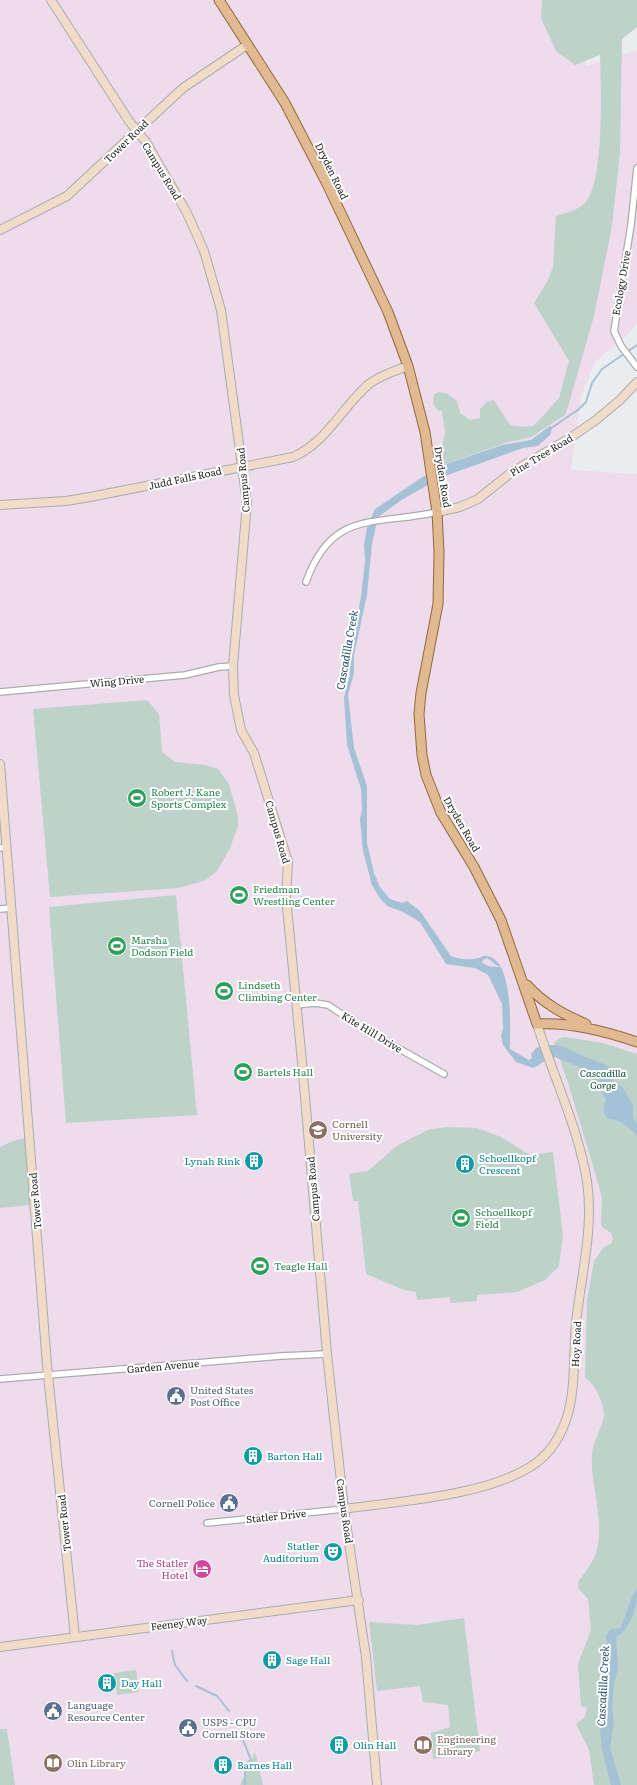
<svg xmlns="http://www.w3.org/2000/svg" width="637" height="1785" viewBox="0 0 637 1785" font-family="Literata,serif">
<rect width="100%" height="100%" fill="#ebecef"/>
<path fill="#eedced" d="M0,0h580l6,66 51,-16v272l-6,9 -36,31 -14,34 -10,74 66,4v1311h-637z"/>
<path fill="#bdd2c8" d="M542,0h95v27l-15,12 -2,114 -8,73 -18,90 -26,91 -3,8 -34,22 -26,6 -62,22 -3,-12 5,-19 -3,-23 -5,-1 -4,-7 1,-9 5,-2 9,2 9,7 3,12 10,7 10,-2v-9l7,-7 7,-2 16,25 14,2 9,-1 12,-12 14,-16 10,-37 -35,-58 14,-23 5,-13 3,-51c10,-3 21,-6 28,-12 21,-21 17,-119 16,-149l-25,10 -19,-14 -15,-33z
M147,700l12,14 3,38 13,10 30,3 13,4 11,15 9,33v9l-8,22 -13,23 -11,9 -27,8 -129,9 -17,-188z
M176,895l21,220 -131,8 -17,-216z
M565,1037l38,6 34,11v731h-43l-5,-35 -13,-26 9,-7 2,-10 -6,-1 -3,-42 13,-34 -3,-31 -9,-10 -1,-7c9,-12 17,-22 20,-37 5,-31 -8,-61 -6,-92 1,-12 13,-30 12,-41 -2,-11 -9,-29 -19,-34l2,-78 7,-39 10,-14 7,-3 2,-5 -2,-6 -10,-7 1,-27 -3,-13 -31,-103 -14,-40 4,-4z
M447,1127l30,1 24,9 29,18 23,-3 10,83 -4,31 -14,14 -28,12 -40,3v6l-27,2v-6l-33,3 -1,-8 -12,-2 -38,-16 -8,-73h-5l-4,-27 19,-3 30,-26 32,-16z
M26,1138l5,67 -31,3v-61l13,-6z
M464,1618l16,133 -47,8 -2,-26 19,-6 -2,-22 -25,-3 -3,-16 -43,5 -8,-69 47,3z
M136,1670l3,22 -22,3 -3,-22z
M0,1729h7l8,56h-15z
M255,1752l8,33h-23z"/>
<path fill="#a5c1d6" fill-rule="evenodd" d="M550,426l2,3 -2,6 -12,11 -15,2 -81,29 -39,22 -25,18 -6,27 -5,51 -13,60v18l-6,22 6,53 13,38v57l7,30 6,14 10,12 12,4 5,-2 13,10 31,45c9,4 18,4 28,2 3,-1 5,-3 8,-2 27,4 23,72 23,93l19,11 3,-2 -1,-4 5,-6c25,-7 25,-1 47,8 11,4 21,8 32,13l-3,9 1,5 9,3 11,19v12l4,7v12c-7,-9 -17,-17 -29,-17 -6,-7 -5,-11 -2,-19l-4,-8 -18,-23 -29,-12 -14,6 -2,2 -6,3 -17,-6 -13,-17 -2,-9 2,-7 -1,-25 -14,-29 -13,-7 -29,-4 -26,-42 -17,-10 -16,-6 -8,-9 -7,-12 -9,-34 -3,-32 2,-10 -1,-20 -14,-44 -3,-47 6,-24 -1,-11 3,-21 9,-45 4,-36 -1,-17 3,-16 8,-19 46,-31 20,-12 61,-21 29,-5zM487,958l12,9 -11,-1 -6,-4 1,-2z
M637,1589c0,17 -5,39 -21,48l2,31 -4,16 -2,24 2,14 -4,25 11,38h-10l-9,-36 -2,-18 4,-37 5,-18 -3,-41 4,-5 10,-2c8,-14 7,-25 17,-39z"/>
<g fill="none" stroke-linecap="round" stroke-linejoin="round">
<path stroke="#a5c1d6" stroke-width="2" d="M550,429l29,-20 7,-7 6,-19 10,-14 35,-24
M172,1651l3,14 12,16
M196,1686l21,10 12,15
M243,1740l8,20 -6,4v21"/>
<defs>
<path id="street" d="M637,168l-6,57 -17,106 7,15 16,21
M306,582c26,-73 69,-56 131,-70
M0,692l185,-17 34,-8 14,-1
M0,848l6,-1
M0,909l11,-1
M296,1005l19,-2 13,2 38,25 78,44
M0,1379l281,-23 46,-2
M207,1523l137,-14"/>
<path id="secondary" d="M51,0l78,121 17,21 41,71 17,38 17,59 26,193 -14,163 1,29 7,35 13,23 34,109 -2,35 16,165 25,292 17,155 22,148 11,128
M0,230l67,-34 116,-108 64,-43
M0,505l66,-4 24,-4 203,-40c34,-15 49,-50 76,-73 12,-9 26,-13 39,-18
M437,512l23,-5 18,-8 34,-27 58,-34 26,-18 24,-20 17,-18
M0,764l47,601 28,272
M344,1509c56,-8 146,-13 192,-46 16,-12 26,-29 32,-49 8,-30 5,-61 8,-91 5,-48 18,-94 11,-142 -9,-54 -34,-105 -50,-157
M0,1647l359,-47"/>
<path id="primary" d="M219,0l66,103 41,79 62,130 20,54 17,66 12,80 2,40 -1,52 -17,89 -2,21 3,41 4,20 15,38 33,54 27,53 36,104c34,-2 68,7 100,18
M527,985c17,19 36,29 59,39"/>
</defs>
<use href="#street" stroke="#aaacae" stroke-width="8"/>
<use href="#secondary" stroke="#aaacae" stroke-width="10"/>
<use href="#primary" stroke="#92683c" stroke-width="11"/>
<use href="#street" stroke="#fff" stroke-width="5.5"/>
<use href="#secondary" stroke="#f0dcc8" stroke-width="8"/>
<use href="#primary" stroke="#e1ba91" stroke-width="9"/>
</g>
<defs>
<symbol id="stadium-disc" viewBox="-11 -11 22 22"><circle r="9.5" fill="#2e9e5b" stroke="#fff"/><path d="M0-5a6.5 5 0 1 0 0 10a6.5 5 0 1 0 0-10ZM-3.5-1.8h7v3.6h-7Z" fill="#fff"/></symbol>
<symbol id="university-disc" viewBox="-11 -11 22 22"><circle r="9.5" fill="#8d6e63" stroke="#fff"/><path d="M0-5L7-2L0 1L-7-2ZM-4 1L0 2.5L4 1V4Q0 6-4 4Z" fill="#fff"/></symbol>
<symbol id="building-disc" viewBox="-11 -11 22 22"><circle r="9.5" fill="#0f9aa8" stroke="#fff"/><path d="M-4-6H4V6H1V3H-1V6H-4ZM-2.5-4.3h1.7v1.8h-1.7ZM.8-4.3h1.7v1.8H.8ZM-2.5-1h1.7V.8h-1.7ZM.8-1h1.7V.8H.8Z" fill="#fff"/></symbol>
<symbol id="civic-disc" viewBox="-11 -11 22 22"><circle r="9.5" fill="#5c6f8a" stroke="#fff"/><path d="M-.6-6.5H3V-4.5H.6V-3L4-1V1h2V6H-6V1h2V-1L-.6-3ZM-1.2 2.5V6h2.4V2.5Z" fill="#fff"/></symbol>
<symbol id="theatre-disc" viewBox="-11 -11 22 22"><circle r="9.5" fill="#0f9aa8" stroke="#fff"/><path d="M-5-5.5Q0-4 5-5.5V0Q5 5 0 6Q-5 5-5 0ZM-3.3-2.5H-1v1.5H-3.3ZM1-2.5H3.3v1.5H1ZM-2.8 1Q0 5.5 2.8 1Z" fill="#fff"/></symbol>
<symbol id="hotel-disc" viewBox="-11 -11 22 22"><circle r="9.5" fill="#d1479c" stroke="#fff"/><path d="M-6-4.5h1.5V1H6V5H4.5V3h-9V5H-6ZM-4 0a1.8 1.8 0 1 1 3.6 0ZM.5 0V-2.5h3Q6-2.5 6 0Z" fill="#fff"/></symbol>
<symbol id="library-disc" viewBox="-11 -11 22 22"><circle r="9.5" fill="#8d6e63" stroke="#fff"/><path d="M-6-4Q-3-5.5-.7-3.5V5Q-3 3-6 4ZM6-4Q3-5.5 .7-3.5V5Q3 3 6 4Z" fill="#fff"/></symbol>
</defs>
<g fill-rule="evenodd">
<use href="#stadium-disc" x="126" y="787" width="22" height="22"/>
<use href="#stadium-disc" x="228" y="884" width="22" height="22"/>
<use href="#stadium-disc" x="106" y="935" width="22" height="22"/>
<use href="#stadium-disc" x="213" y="980" width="22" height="22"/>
<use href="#stadium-disc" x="232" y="1061" width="22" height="22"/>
<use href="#university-disc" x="307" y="1119" width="22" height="22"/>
<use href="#building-disc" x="243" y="1150" width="22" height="22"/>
<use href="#building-disc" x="454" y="1153" width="22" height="22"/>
<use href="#stadium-disc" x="450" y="1207" width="22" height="22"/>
<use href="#stadium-disc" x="249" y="1255" width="22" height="22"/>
<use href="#civic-disc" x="165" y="1385" width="22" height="22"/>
<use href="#building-disc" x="242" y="1445" width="22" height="22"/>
<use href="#civic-disc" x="218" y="1492" width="22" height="22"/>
<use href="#theatre-disc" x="322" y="1541" width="22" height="22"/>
<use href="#hotel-disc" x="191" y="1558" width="22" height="22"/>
<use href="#building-disc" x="261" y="1649" width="22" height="22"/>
<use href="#building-disc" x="96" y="1672" width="22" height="22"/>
<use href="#civic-disc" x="42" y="1700" width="22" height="22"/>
<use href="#civic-disc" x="177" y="1717" width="22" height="22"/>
<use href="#building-disc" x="328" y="1734" width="22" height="22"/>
<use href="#library-disc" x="412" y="1734" width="22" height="22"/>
<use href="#library-disc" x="42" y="1752" width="22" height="22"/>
<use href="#building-disc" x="212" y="1754" width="22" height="22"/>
</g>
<g text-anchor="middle" stroke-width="4" stroke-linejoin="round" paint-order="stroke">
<g font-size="10" fill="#252627" stroke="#fff">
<text transform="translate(126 141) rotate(-44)" y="4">Tower Road</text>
<text transform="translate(162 171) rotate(59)" y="4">Campus Road</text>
<text transform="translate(332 171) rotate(64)" y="4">Dryden Road</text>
<text transform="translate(621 283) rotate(-80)" y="4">Ecology Drive</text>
<text transform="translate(541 455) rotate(-31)" y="4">Pine Tree Road</text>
<text transform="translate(443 477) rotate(81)" y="4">Dryden Road</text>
<text transform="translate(185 478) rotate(-12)" y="4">Judd Falls Road</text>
<text transform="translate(243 480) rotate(-95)" y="4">Campus Road</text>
<text transform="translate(117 681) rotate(-5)" y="4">Wing Drive</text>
<text transform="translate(462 824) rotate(60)" y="4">Dryden Road</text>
<text transform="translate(278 832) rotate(74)" y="4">Campus Road</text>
<text transform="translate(372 1032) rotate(31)" y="4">Kite Hill Drive</text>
<text transform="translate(313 1189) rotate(-95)" y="4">Campus Road</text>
<text transform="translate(35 1201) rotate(-95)" y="4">Tower Road</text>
<text transform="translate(576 1344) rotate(-87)" y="4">Hoy Road</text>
<text transform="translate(163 1366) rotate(-5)" y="4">Garden Avenue</text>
<text transform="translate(345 1511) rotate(82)" y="4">Campus Road</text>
<text transform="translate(276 1516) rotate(-6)" y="4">Statler Drive</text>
<text transform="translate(64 1523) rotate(-96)" y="4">Tower Road</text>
<text transform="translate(179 1623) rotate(-7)" y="4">Feeney Way</text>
</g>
<g font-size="10" fill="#27864d" stroke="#fff" text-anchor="start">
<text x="151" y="796">Robert J. Kane<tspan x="151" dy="12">Sports Complex</tspan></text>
<text x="253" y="893">Friedman<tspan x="253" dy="12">Wrestling Center</tspan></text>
<text x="131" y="944">Marsha<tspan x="131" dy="12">Dodson Field</tspan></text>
<text x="238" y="989">Lindseth<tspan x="238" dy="12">Climbing Center</tspan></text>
<text x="257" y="1076">Bartels Hall</text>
<text x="475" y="1216">Schoellkopf<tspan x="475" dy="12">Field</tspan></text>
<text x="274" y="1270">Teagle Hall</text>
</g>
<g font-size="10" font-style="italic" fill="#0e4e38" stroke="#fff">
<text x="603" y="1077">Cascadilla<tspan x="603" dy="12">Gorge</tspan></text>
</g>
<g font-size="10" fill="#785e54" stroke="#fff" text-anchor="start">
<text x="332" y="1128">Cornell<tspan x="332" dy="12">University</tspan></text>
<text x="437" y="1743">Engineering<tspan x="437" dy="12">Library</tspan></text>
<text x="67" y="1767">Olin Library</text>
</g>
<g font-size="10" fill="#0d838f" stroke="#fff" text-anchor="start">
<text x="479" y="1162">Schoellkopf<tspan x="479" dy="12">Crescent</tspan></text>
<text x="240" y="1165" text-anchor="end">Lynah Rink</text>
<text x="267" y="1460">Barton Hall</text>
<text x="319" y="1550" text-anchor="end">Statler<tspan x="319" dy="12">Auditorium</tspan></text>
<text x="286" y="1664">Sage Hall</text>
<text x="121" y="1687">Day Hall</text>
<text x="353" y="1749">Olin Hall</text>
<text x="237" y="1769">Barnes Hall</text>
</g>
<g font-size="10" fill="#4e5e75" stroke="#fff" text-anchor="start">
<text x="190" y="1394">United States<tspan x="190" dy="12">Post Office</tspan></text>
<text x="215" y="1507" text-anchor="end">Cornell Police</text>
<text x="67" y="1709">Language<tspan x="67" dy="12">Resource Center</tspan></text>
<text x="202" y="1726">USPS - CPU<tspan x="202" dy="12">Cornell Store</tspan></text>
</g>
<g font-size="10" fill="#b23c85" stroke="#fff" text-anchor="end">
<text x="188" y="1567">The Statler<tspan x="188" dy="12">Hotel</tspan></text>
</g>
<g font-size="11" font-style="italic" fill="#235170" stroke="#fff">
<text transform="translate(347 650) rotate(-80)" y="4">Cascadilla Creek</text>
<text transform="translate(603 1686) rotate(-87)" y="4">Cascadilla Creek</text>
</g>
</g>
</svg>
